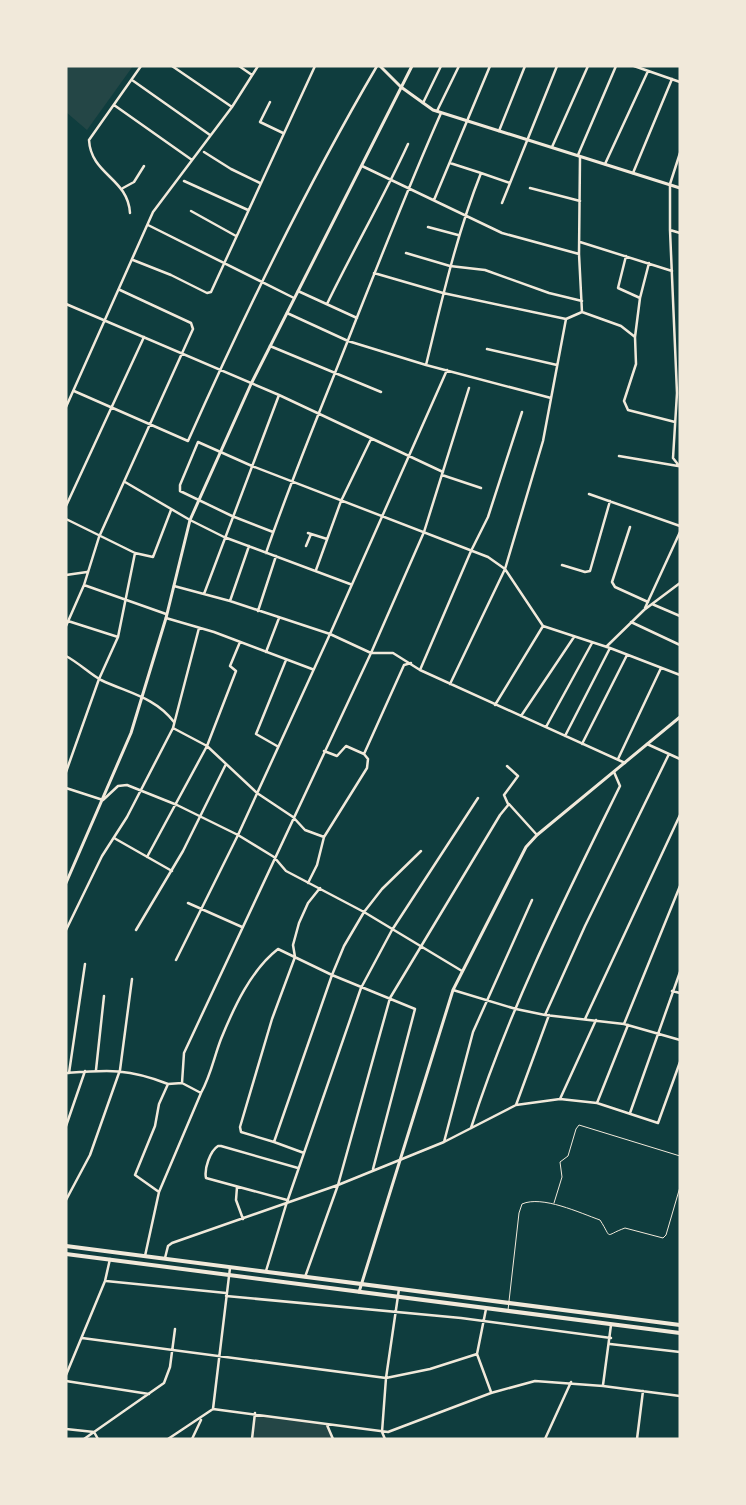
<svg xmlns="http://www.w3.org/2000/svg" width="746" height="1505" viewBox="0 0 746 1505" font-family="'Fira Sans',sans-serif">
<rect width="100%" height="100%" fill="#0f3d3e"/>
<path fill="#244646" d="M66,66h67l-46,64 -21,-18z
M255,1413l72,12 6,14h-81z"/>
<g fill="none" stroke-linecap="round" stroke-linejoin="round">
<path stroke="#f1e9da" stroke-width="1" d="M554,1203l8,-26 -2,-15 8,-6 8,-27 3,-4 101,31
M508,1310l11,-97 3,-9c20,-9 58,9 78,16 13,20 3,16 25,8l38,10 3,-3 14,-48"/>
<path stroke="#f1e9da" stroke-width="2.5" d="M172,66l60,41
M239,66l13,9
M634,66l46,16
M132,80l78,55
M270,102l-10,20 23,11
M423,103l18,-37
M114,105l78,55
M437,111l22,-45
M499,131l26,-65
M552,147l36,-81
M204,152l27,17 29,14
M680,153l-10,31v46l7,163 -4,65 7,9
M578,155l38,-89
M580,157l-1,97 3,58
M605,164l43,-93
M362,166l140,67 77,21
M481,173l29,10
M633,173l39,-94
M184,181l64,29
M123,188l11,-6 10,-16
M530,188l50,13
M434,200l56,-134
M502,203l55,-137
M191,211l45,25
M130,213c-2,-35 -39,-38 -41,-73l52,-74
M148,225l146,73
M428,227l30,8
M670,230l10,3
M580,242l92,29
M406,253l44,13 35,4 64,23 33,8
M626,256l-8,32 22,10
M133,260l38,15 36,18 4,-1 104,-226
M374,273l69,20 123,26 16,-7 39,14 14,11 1,27 -12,37 4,9 47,12
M298,291l59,27
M66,304l213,91 164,77
M327,304c26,-54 56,-105 81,-160
M287,313l61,28 78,24 125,33
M635,337l5,-39 9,-35
M270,346l111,46
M487,349l70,16
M426,365c16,-65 30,-129 55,-192l-31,-10
M74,391l114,50c57,-128 118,-254 189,-375
M66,407l87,-195 79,-105 26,-41
M619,456l59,10
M442,475l39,13
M125,482l65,38 34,17 126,47
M589,494l91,32
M66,506l78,-169
M66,519l69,34 18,4 18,-47
M630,527l-18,55 3,5 33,15
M273,532l-41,-16 -52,-25v-6l18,-43 54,24 236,91 17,12 38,57 67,22 70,27
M308,533l19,6
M306,546l5,-12
M266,553c26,-76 57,-149 86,-223 29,-73 57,-145 89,-217
M562,565l23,7 5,-1 20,-70
M316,570l25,-69 30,-62
M66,575l21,-3
M84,585l82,29
M174,586l56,15 100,33 41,19h22l27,17 205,93
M204,594l75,-199
M230,601l19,-55
M652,604l28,12
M645,608l35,-76
M258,611l18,-55
M166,618l48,14 98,37
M68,621l50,16
M631,622l49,23
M66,626l18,-41 15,-48 94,-208 -2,-6 -71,-33
M606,647l38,-37 36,-27
M266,652l13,-34
M66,656c13,7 24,18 35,24 27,13 54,17 73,42
M420,670l51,-119 17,-34 34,-105
M450,684l55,-115 38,-128 23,-122
M495,705l48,-79
M521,716l53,-79
M546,727l46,-84
M173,728l34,18 50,47 36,24 12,13 19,7
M565,736l45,-88
M582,744l45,-89
M647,744l33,15
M277,746l-21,-12 30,-74
M324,751l13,5 9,-10 18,8 40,-89 7,-2
M618,759l43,-91
M507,766l11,10 -14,19 4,9
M66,772l33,-93 19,-42 17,-84
M66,788l37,12 15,-14 9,-1 50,20 61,30 36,22 12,14 78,41 98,59
M114,838l58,33
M147,857l60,-111 29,-75 -6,-5 10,-24
M308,883l9,-18 7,-28 43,-69 1,-9 -4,-5
M188,903l54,24
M66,930l36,-74 25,-39 46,-89 26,-100
M136,930l47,-79 43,-87
M176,960l62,-125 92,-201 117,-264
M453,990l63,19 29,6 79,9 56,16
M672,991l8,2
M545,1015l40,-89 84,-172
M585,1019l95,-204
M624,1024l56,-138
M96,1070l8,-74
M66,1073c41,-3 62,-5 102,11
M69,1073l16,-109
M201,1093c10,-18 13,-36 20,-54 13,-32 30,-69 57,-90l54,26 83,34 -42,160
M560,1099l36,-79
M597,1103l31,-78
M516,1105l33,-90
M630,1113l50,-141
M66,1126l19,-55
M471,1128c38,-119 94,-230 149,-342l-6,-14
M274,1142l-33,-10 -1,-5 32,-108 23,-62 -2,-12 6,-22 9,-20 12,-15
M444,1142l29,-110 59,-132
M304,1153l-30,-11 58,-167 12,-29 20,-34 18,-23 39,-38
M237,1187l-1,13 7,19
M159,1192l-24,-17 20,-49 4,-22 9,-20 14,-1
M66,1200l24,-45 30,-85 12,-91
M287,1200l-81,-22c-2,-9 4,-27 12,-32h3l77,22
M145,1256l14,-64 42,-99 -19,-10 2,-30 187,-400 53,-121 45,-144
M165,1258l3,-12 4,-3 166,-58 106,-43 72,-37 44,-6 37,4 61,20 22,-61
M266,1271l20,-66 75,-217 31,-58 86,-132
M305,1277l33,-92 52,-187 110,-183 9,-11 28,31
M106,1281l120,12
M226,1296l235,22 150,20
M486,1309l-9,45 14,38
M82,1338l304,40 44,-9 47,-15
M610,1344l70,8
M66,1375l39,-94 5,-22
M66,1381l83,13
M603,1385l8,-60
M213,1409l175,23 103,-39 44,-12 68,5 77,10
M327,1425l6,14
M66,1429l28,3 4,7
M84,1439l80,-56 6,-16 5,-38
M168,1439l45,-30 17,-141
M192,1439l9,-19
M252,1439l3,-26
M385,1439l-3,-7 4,-54 13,-89
M545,1439l26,-57
M637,1439l6,-48"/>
<path stroke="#f1e9da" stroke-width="3" d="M380,66l21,21 32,23 247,78
M66,883l65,-150 35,-115 24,-98 61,-136 161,-318
M359,1292l94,-302 73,-143 11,-12 143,-118"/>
<path stroke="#f1e9da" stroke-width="4" d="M66,1246l614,79
M66,1254l614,79"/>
</g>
<rect width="746" height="1505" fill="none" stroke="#f1e9da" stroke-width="135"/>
</svg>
